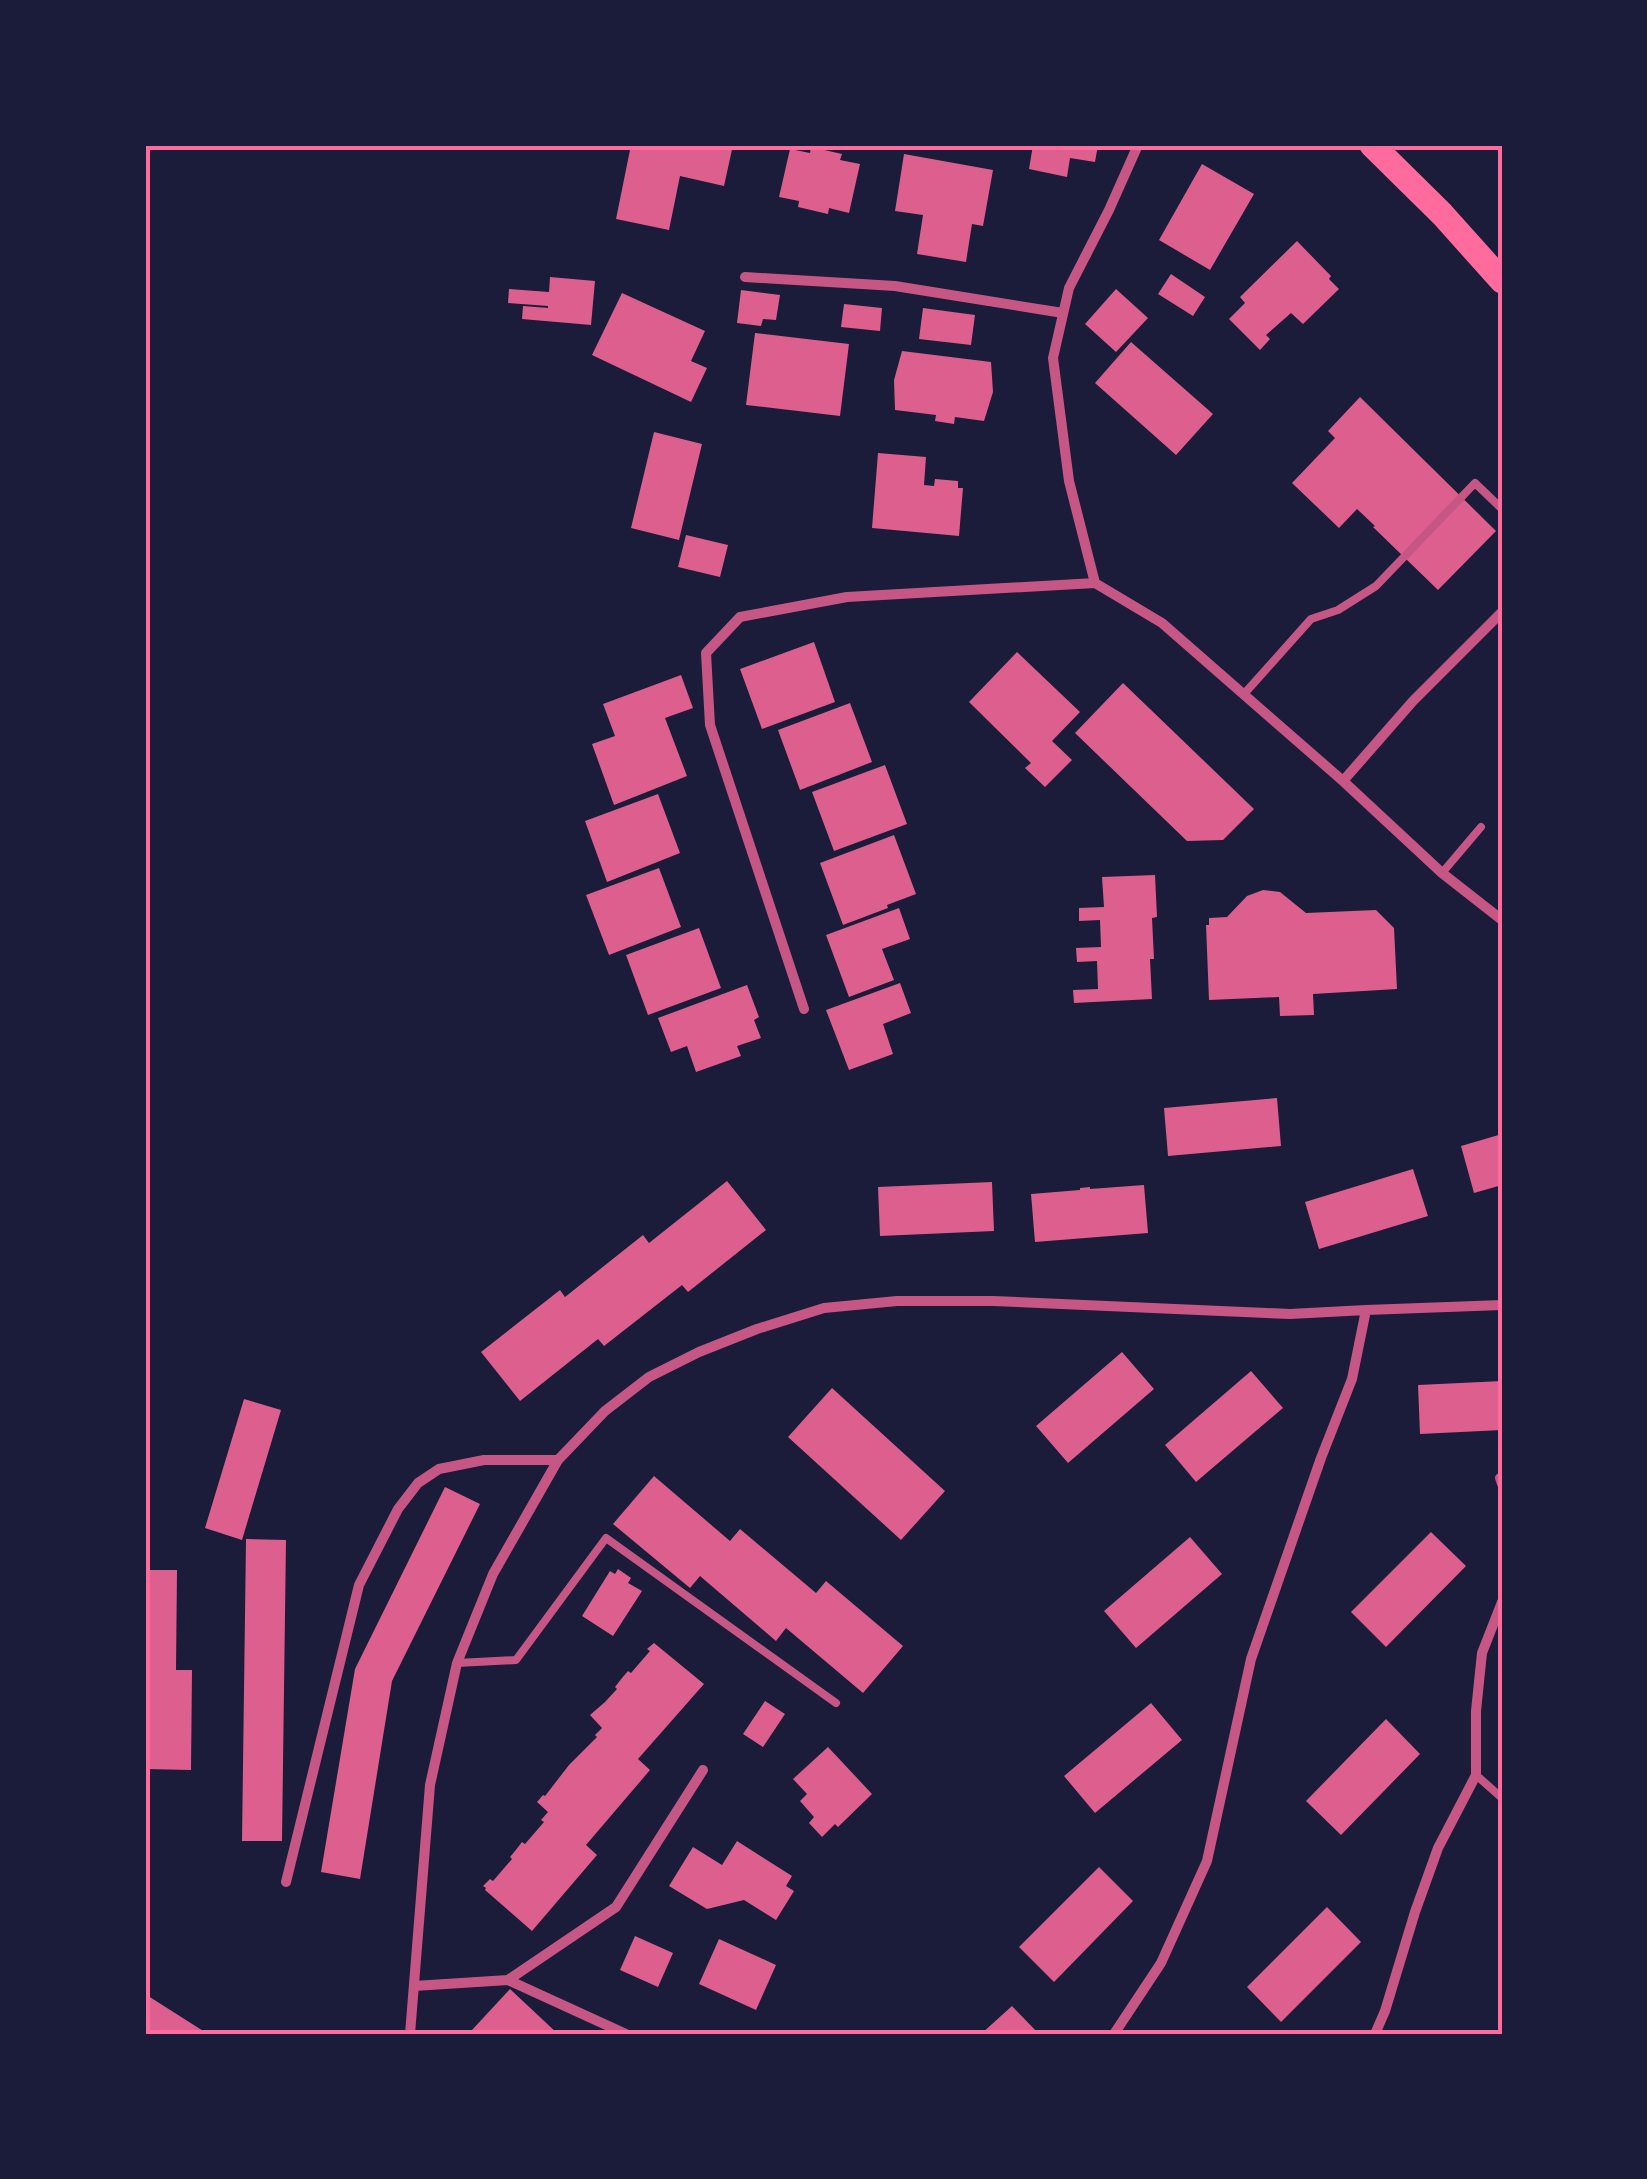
<svg xmlns="http://www.w3.org/2000/svg" width="1647" height="2179" viewBox="0 0 1647 2179" font-family="'Varela Round',sans-serif">
<rect width="100%" height="100%" fill="#1b1b3a"/>
<path fill="#dd5f8e" d="M631,145h102l-9,41 -44,-10 -11,54 -53,-11z
M1033,145h65l-3,17 -25,-4 -3,19 -38,-8z
M811,147l31,7 -2,6 20,4 -11,49 -20,-5 -1,6 -30,-7 1,-6 -20,-4 11,-48 20,4z
M904,154l89,16 -10,56 -11,-2 -6,38 -49,-8 6,-39 -28,-4z
M1202,164l52,30 -44,76 -51,-30z
M1297,241l34,35 -2,3 10,10 -36,35 -12,-11 -25,22 4,4 -10,11 -31,-31 16,-16 -5,-6z
M1171,274l34,23 -12,19 -35,-22z
M550,277l45,4 -4,44 -69,-6 1,-13 25,2v-2l-40,-3 1,-14 40,3z
M1116,289l32,29 -32,34 -31,-28z
M741,290l39,5 -4,25 -13,-1 -2,7 -24,-3z
M622,293l83,38 -14,30 16,7 -16,34 -99,-47z
M844,304l38,4 -2,23 -39,-4z
M923,308l52,7 -4,30 -52,-6z
M755,333l94,11 -9,72 -94,-11z
M1131,342l82,72 -37,41 -81,-72z
M902,351l89,11 2,30 -9,29 -29,-4 -1,7 -19,-3 1,-6 -41,-5 -1,-30z
M1360,397l136,134 -58,59 -65,-63 2,-1 -18,-17 -18,19 -47,-45 43,-45 -7,-7z
M654,432l48,12 -23,96 -48,-12z
M878,453l48,4 -2,28 10,1 1,-7 23,2v7h5l-4,48 -87,-8z
M686,535l42,10 -8,32 -42,-10z
M814,642l21,60 -73,27 -22,-60z
M1017,652l63,60 -28,29 20,19 -27,27 -20,-19 6,-5 -62,-61z
M681,675l12,33 -28,10 22,58 -73,29 -22,-61 23,-8 -12,-32z
M1123,683l131,126 -31,31 -36,1 -112,-108z
M850,703l22,59 -72,28 -22,-60z
M885,765l22,59 -73,27 -22,-59z
M658,794l22,59 -73,29 -22,-61z
M894,835l22,59 -29,11 1,3 -45,17 -23,-62z
M659,868l22,59 -72,28 -23,-60z
M1155,875l2,42 -5,1 2,41h-4l2,40 -78,4 -1,-13 25,-1 -1,-28 -20,1 -1,-14 25,-1 -1,-27 -21,1v-13l25,-1 -2,-30z
M1263,890l17,2 26,21 70,-3 18,18 3,61 -84,5 1,21 -34,1 -1,-19 -70,3 -3,-75h3v-7l18,-1 20,-21z
M899,908l11,31 -28,10 12,31 -45,17 -23,-62z
M699,928l22,60 -73,27 -22,-60z
M900,983l11,30 -28,11 10,30 -44,16 -23,-60z
M747,985l12,32 -5,3 7,18 -24,8 4,10 -45,16 -9,-26 -16,6 -13,-34z
M1277,1098l4,48 -113,10 -4,-48z
M1502,1134v51l-28,8 -13,-47z
M1413,1169l15,47 -109,33 -14,-47z
M727,1181l39,49 -78,62 -6,-7 -78,61 -6,-7 -78,62 -39,-49 79,-62 5,7 78,-62 6,8z
M992,1182l2,49 -114,5 -2,-49z
M1144,1185l4,48 -113,9 -4,-48 49,-4v-2l10,-1v2z
M1122,1352l32,37 -86,74 -32,-37z
M1251,1371l32,37 -87,74 -31,-37z
M1502,1381v49l-82,4 -2,-49z
M832,1388l113,103 -44,49 -113,-103z
M244,1399l37,11 -39,130 -37,-12z
M654,1476l76,65 10,-12 76,64 10,-12 77,65 -40,47 -77,-65 -10,13 -76,-65 -10,12 -77,-64z
M445,1487l35,17 -88,177 -32,198 -39,-7 34,-203z
M1431,1532l35,34 -80,81 -35,-35z
M1190,1537l32,37 -86,74 -32,-37z
M246,1539l40,1 -4,301h-40z
M618,1569l13,9 -3,5 14,8 -29,45 -31,-20 28,-45 5,3z
M145,1570h32l-1,100h16l-1,100 -46,-1z
M654,1643l50,41 -66,75 12,11 -64,75 11,10 -65,76 -47,-41 1,-2 -3,-2 7,-7 3,2 19,-22 -2,-2 5,-6 7,-9 3,2 19,-22 -3,-2 7,-8 -11,-10 6,-7 2,1 24,-31 28,-28 -2,-2 7,-7 -12,-13 15,-13 12,-13 -2,-2 7,-9 6,-7 3,2 19,-22 -3,-2z
M765,1701l20,13 -22,33 -20,-13z
M1151,1703l31,37 -87,73 -31,-37z
M1386,1719l34,35 -79,81 -35,-34z
M828,1747l44,47 -34,33 -3,-3 -13,13 -13,-14 5,-6 -14,-16 7,-7 -14,-15z
M737,1841l55,35 -6,10 8,5 -18,29 -32,-20 -37,9 -38,-23 24,-39 29,18z
M1099,1867l34,34 -79,81 -35,-35z
M1327,1907l34,35 -80,80 -34,-35z
M635,1936l38,17 -15,34 -38,-17z
M719,1939l57,26 -20,45 -57,-26z
M510,1989l48,45h-82l-4,-4z
M145,1994l63,40h-63z
M1012,2006l27,28h-58z"/>
<g fill="none" stroke-linecap="round" stroke-linejoin="round">
<path stroke="#c65784" stroke-width="8" d="M1244,694l67,-75 27,-9 38,-24 99,-103 27,26
M1442,873l39,-46
M457,1663l59,-3 90,-122 230,165
M1476,1775l26,23"/>
<path stroke="#c65784" stroke-width="10" d="M745,277l150,9 168,27
M1095,583l-26,-102 -16,-123 16,-70 40,-78 29,-65
M1502,612l-89,89 -70,80 99,92 60,47
M804,1009l-94,-284 -4,-72 34,-36 107,-20 248,-14 67,40 181,158
M1500,1478l2,6
M286,1882l73,-297 39,-76 20,-26 21,-14 45,-9h74
M508,1980l118,54
M414,1986l94,-6 108,-73 87,-137
M410,2034l20,-249 27,-122 36,-89 65,-114 47,-49 44,-34 50,-25 58,-23 67,-21 73,-7h96l297,13 76,-4
M1114,2034l47,-71 46,-102 44,-202 70,-201 31,-79 14,-69 136,-5
M1375,2034l10,-23 30,-99 23,-64 38,-73v-64l6,-58 20,-51"/>
<path stroke="#ff6b9d" stroke-width="25" d="M1372,145l70,69 60,67"/>
</g>
<rect width="1647" height="2179" fill="none" stroke="#1b1b3a" stroke-width="295"/>
<rect x="148" y="148" width="1352" height="1884" fill="none" stroke="#ff6b9d" stroke-width="4"/>
</svg>
